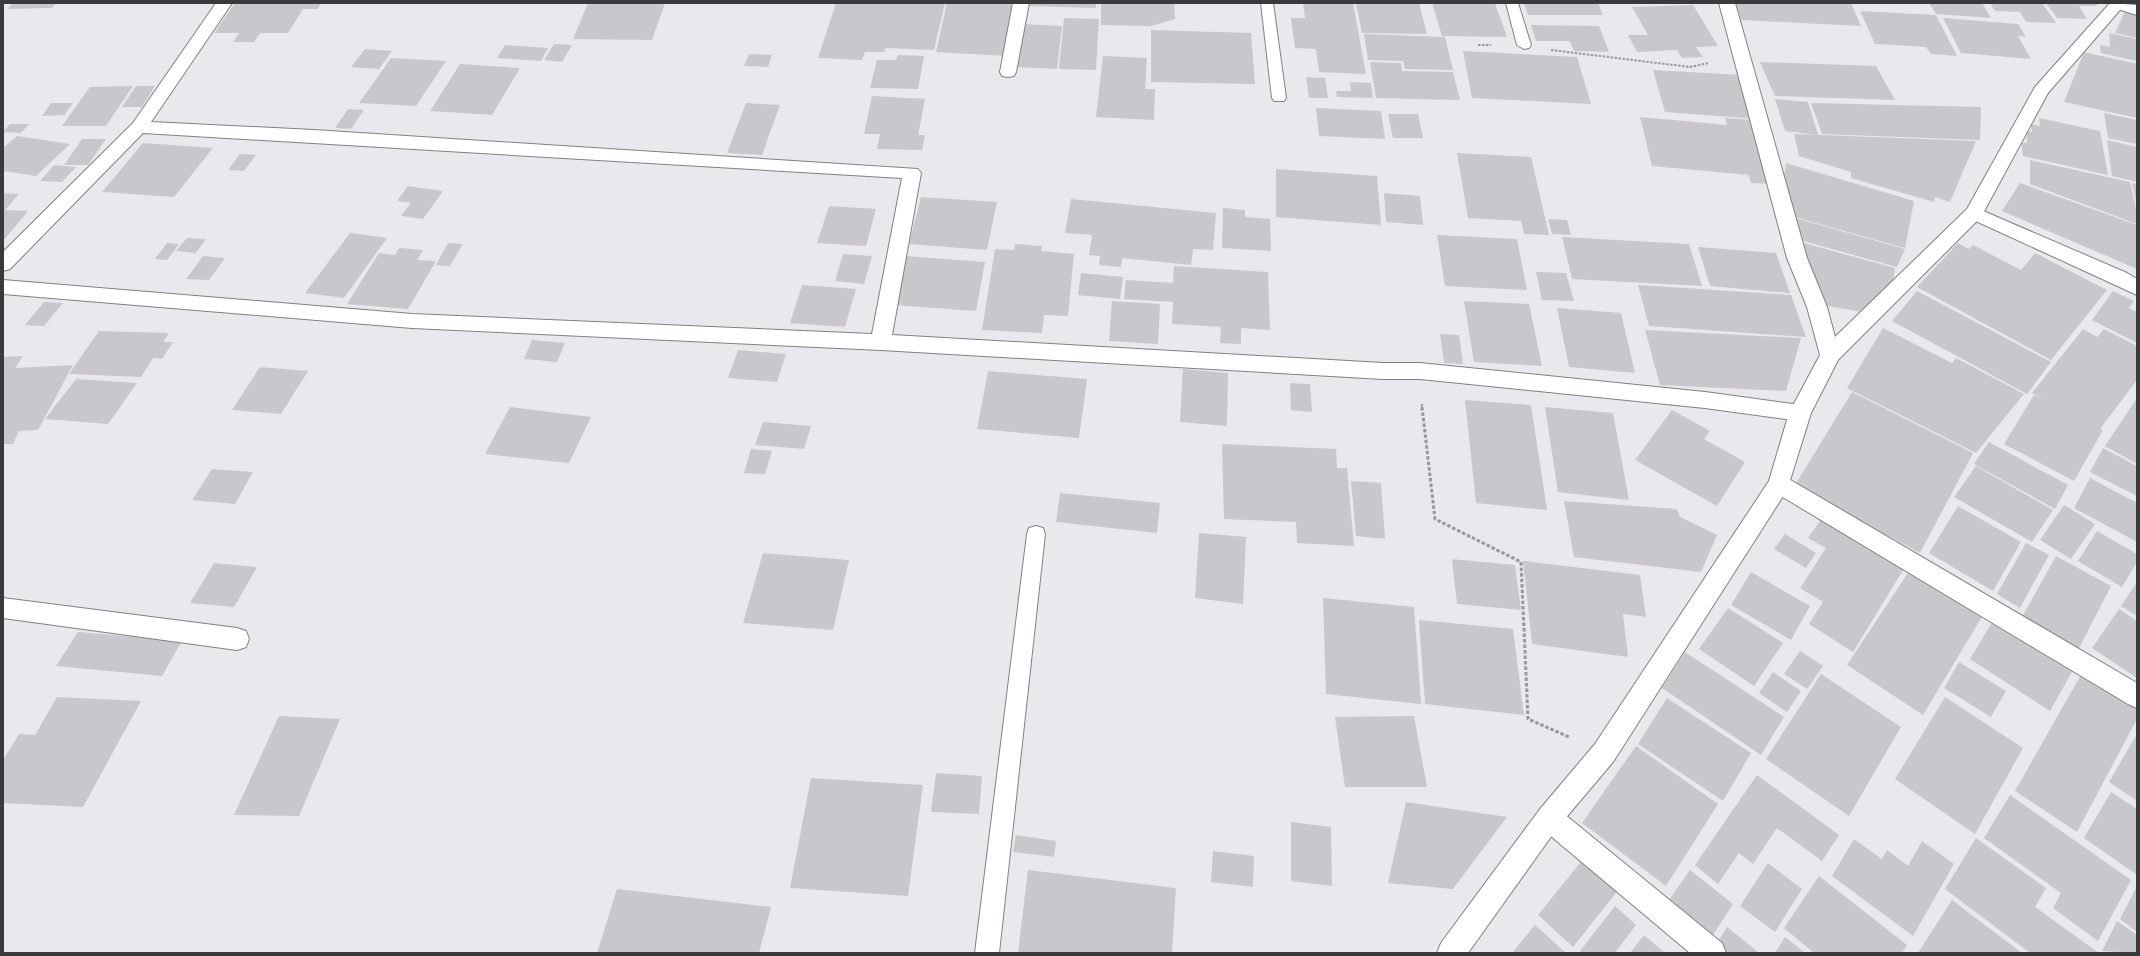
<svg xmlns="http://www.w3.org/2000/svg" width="2140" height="956" viewBox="0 0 2140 956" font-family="'PT Sans Narrow',sans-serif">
<rect width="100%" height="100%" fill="#e8e9ed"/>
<path fill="#c9c7cc" d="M13,3h43l-4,5 -45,1z
M235,3h86l-3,6h-15l-15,24h-28l-6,9h-21l6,-9h-25z
M588,3h77l-13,37 -79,-1z
M836,3h109l-11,47 -48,-2 -2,4h-19l-3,8 -44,-2z
M947,3h70l-9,53 -72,-4z
M1026,3h70v5l-70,-2z
M1101,3h73l1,16 -24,7 -50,-1z
M1303,3h50l13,71 -47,-2 -3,-23 -21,-1 -4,-30h14z
M1356,3h63l8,31 -65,-1z
M1432,3h63l12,34 -65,-1z
M1524,3h74l5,12h-75z
M1736,3h115l10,23 -120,-6z
M1929,3h53l9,15 -55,-4z
M1990,3h52l14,20 -30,-1 -6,-10 -25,-1z
M2046,3h53l-3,3h-17l8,13 -30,-1z
M1693,5l25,41 -22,1 7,10 -21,1 -5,-8 -40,2 -9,-17h20l-16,-28z
M1860,11l76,4 21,41 -26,-2 -5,-7 -51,-3z
M2125,11l12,2v25l-22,-5z
M1064,18l35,1 -3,51 -37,-1z
M1943,18l75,6 8,13 -8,-1 13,23 -70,-6z
M1021,24l41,2 -5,43 -43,-2z
M1531,25l68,1 10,26 -35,-1 -4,-10h-34z
M1151,30l100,3 4,51 -104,-2z
M2109,33l28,6v22l-36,-8 -1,-8 10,2z
M1364,34l81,3 8,33 -48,-1 -2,-8 -35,-1z
M554,44l18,1 -10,17 -18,-2z
M505,45l43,3 -7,13 -44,-3z
M365,49l27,2 -13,18 -28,-2z
M1463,51l114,6 14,47 -119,-6z
M2084,52l53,12v54l-73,-16z
M749,54l23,1 -4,12 -24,-1z
M898,55l26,1 -6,33 -48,-1 7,-28h19z
M1103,56l44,2 -2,31h10l-1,31 -58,-3z
M391,58l55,3 -30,45 -57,-3z
M1370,62l31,1 1,8 51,1 7,28 -84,-2z
M1760,62l116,4 19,34 -120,-4z
M460,64l60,4 -28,47 -62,-4z
M1653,70l89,5 15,44 -92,-7z
M1306,77l19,1 3,20h-19z
M1350,82l21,1 2,15 -36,-1 -1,-6h15z
M133,86l-27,40h-44l28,-39z
M136,86h19l-13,21h-20z
M872,96l53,3 -7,36h7l-3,15 -45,-1 3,-15h-16z
M1775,99l33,3 10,33 -33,-4z
M51,103h22l-9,12 -22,1z
M746,103l34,2 -18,50 -35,-2z
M1811,103l170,4 -1,33 -158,-6z
M1316,108l65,3 4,28 -66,-3z
M348,109l16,1 -13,19 -16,-1z
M2104,113l33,7v24l-29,-6z
M1388,114h30l5,24h-30z
M1640,117l87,8 -2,-7 27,2 21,64 -22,-1 -2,-8 -97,-9z
M2039,118l61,13 8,44 -85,-19 -2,-14 6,1 -1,-12 6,1 -1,-8 9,2z
M10,124h19l-8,9 -18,-1z
M1794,134l182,7 -26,61 -15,-5 -1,5 -83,-24v-6l-52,-16z
M17,136l53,8 -34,32 -33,-5v-23z
M82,139h24l-18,26h-24z
M2107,140l30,7v35l-25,-6z
M143,143l70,5 -39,49 -72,-5z
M1457,153l74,4 18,78 -25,-1 -3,-13 -53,-3z
M240,154l16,1 -12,16 -16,-1z
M2030,160l100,22 7,31v11l-107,-40z
M1786,163l128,38 -9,47 -118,-33 -6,-17z
M54,165l22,2 -14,15 -22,-1z
M1276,169l101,7 4,49 -105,-8z
M2020,183l117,42v44l-135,-58z
M2132,183l5,1v18h-1z
M408,186l35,5 -20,28 -22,-3 10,-13 -14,-2z
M3,193l16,1 -14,16 23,1 -25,30z
M1384,193l36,3 3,29 -37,-3z
M921,197l76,5 -10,48 -78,-6z
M1071,199l145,14 -3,37 -20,-1 -2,16 -69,-7 -1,9 -22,-2 1,-9 -11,-1 3,-20 -27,-2z
M829,206l47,3 -10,37 -49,-3z
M1223,208l22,2v7l25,2 1,32 -49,-3z
M1788,216l117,33 -8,18 -101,-28z
M1548,219l19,1 4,15 -19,-1z
M350,233l37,5 -43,60 -39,-5z
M1437,235l80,4 10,51 -82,-4z
M1562,237l127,7 13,42 -130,-7z
M187,238l19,1 -10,14 -20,-2z
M1796,241l99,27 -2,14 -31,30 -39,-7z
M167,243l12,1 -12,16 -12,-1z
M448,243l15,1 -13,22 -14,-1z
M1958,243l11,6 4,-4 48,25 14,-17 72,37 -56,70 -134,-73z
M1015,244l27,2 -1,5 33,3 -6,62 -24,-1 -2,18 -60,-3 13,-81 19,1z
M1698,247l78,6 14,40 -80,-7z
M399,248l24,2 -6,10 19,1 -28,48 -61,-5 32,-51 16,2z
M843,254l29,2 -8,28 -29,-3z
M203,256l22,2 -16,22 -23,-1z
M906,256l79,6 -9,49 -82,-6z
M1174,266l94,6 2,58 -29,-2v16l-21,-1 1,-16 -49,-3 1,-22 -49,-3 2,-19 47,3z
M1536,272l30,1 8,28 -32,-1z
M1081,273l42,4 -3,22 -42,-4z
M802,285l54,4 -11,38 -55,-4z
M1638,285l153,10 15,42 -157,-11z
M1917,291l134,71 -24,32 -135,-73z
M2113,291l21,10 -5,7 8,4v31l-45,-23z
M1112,301l48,3 -2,40 -49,-3z
M1464,301l65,3 13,62 -68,-4z
M44,302l19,1 -19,23 -19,-1z
M1557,308l64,5 14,60 -66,-6z
M1883,328l69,35 4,-5 68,36 -48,59 -129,-65z
M2083,329l14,8 7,-8 33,17v34l-37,49 3,1 -29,51 -70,-37 30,-49 13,7 -15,-9z
M1645,330l156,8 -15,53 -126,-6z
M99,331l70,2 -6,9h10l-11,17 -9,-1 -12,19 -72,-3z
M1440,334l19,1 4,29 -19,-1z
M532,340l33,3 -8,19 -33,-3z
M738,350l48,4 -9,28 -49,-4z
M23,356l-8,12 58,-3 -35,65 -19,1 -6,13h-10v-87z
M260,367l48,4 -27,43 -49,-4z
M1183,369l45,4 -1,53 -47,-4z
M988,371l99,8 -8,59 -102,-9z
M76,379l61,4 -29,41 -63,-5z
M1290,383l20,1 2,28 -21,-2z
M1852,392l121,61 -53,100 -125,-68z
M2137,398v66l-32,-18z
M1465,400l66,5 16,105 -71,-7z
M510,407l81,10 -22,46 -84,-9z
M1545,407l68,6 16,87 -71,-8z
M1672,410l38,21 -6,8 41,23 -28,44 -82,-46z
M763,422l48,4 -7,23 -49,-4z
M1989,442l79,43 -13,24 -81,-45z
M1222,444l114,5 1,19h10l7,78 -57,-3 -1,-21 -72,-3z
M2103,448l34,18v30l-47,-24z
M751,449l21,2 -7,23 -21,-1z
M1976,466l77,44 -21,32 -78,-45z
M212,469l41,3 -18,32 -43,-4z
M2090,478l47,25v39l-63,-34z
M1351,481l30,2 4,56 -29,-3z
M1060,493l100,10 -3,30 -101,-11z
M1564,501l113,8 3,8 37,18 -16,37 -127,-15z
M2064,505l31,19 -24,35 -31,-19z
M1958,506l63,36 -28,49 -64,-38z
M1822,518l83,49 -52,85 -44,-28 14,-22 -23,-14 26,-40 -18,-10z
M2097,531l40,23v8l-15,25 -44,-26z
M1199,533l47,4 -3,67 -48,-6z
M1785,534l31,19 -10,15 -32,-19z
M2026,543l23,12 -29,53 -23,-14z
M763,553l86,7 -16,70 -90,-7z
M2056,556l55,30 -33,64 -56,-33z
M1452,559l63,6 6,45 -64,-6z
M1523,561l117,14 6,42 -23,-3 5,43 -96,-13z
M214,563l43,4 -23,40 -44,-4z
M1910,570l73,45 -60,100 -76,-50z
M1751,572l59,34 -19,34 -60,-35z
M2137,582v34l-16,-10z
M1323,598l91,9 7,97 -95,-10z
M1728,608l55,35 -29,43 -55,-37z
M2119,609l18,12v57l-45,-30z
M1419,620l94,9 11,86 -99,-11z
M1993,621l80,49 -23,41 -80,-52z
M78,632l104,9 -20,35 -106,-10z
M1800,651l23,15 -16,23 -23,-15z
M1685,652l99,65 -23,38 -99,-67z
M1959,662l47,29 -15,26 -47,-29z
M1773,672l28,19 -14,21 -28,-19z
M2082,673l55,34v12l-60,113 -62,-41z
M1821,674l80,53 -52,89 -83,-57z
M57,697l84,4 -58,106 -80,-4v-43l16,-26 16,1z
M1945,697l78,51 -48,86 -80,-55z
M1667,698l84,55 -28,48 -85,-57z
M279,716l61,3 -41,97 -65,-1z
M1414,716l13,71h-82l-10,-70z
M2137,734v67l-28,-19z
M1636,746l82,58 -52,82 -84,-63z
M936,773l46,3 -3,38 -48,-2z
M1757,775l82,60 -17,26 -45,-33 -24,36 -14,-11 -21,31 -23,-19z
M811,778l112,7 -15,111 -118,-8z
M2111,792l26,17v66l-53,-37z
M2010,795l121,85 -33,61 -45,-33 8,-15 -77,-55z
M1406,802l101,15 -54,72 -65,-6z
M1291,822l40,5 1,59 -41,-5z
M1016,835l40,6 -2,16 -41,-5z
M1976,838l70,50 -11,19 64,46h-69l-85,-64z
M1854,839l28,20 5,-9 21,16 14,-25 32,23 -41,72 -81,-60z
M1213,851l41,5 -1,31 -42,-5z
M1584,858l35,31 -46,58 -35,-32z
M1768,863l34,26 -27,43 -35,-26z
M1028,870l148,18 -4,65h-154z
M1690,870l43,34 -20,31 -44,-35z
M1819,876l88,69 -5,8h-88l-30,-25z
M2137,886v46l-17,-13z
M617,889l154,18 -12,46h-162z
M1952,900l70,53h-104z
M1615,906l21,19 -21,28h-33l-2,-2z
M2117,921l20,14v18l-35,-2z
M1535,925l31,28h-54z
M1727,927l30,24 -1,2h-38l-5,-4z
M1644,935l21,18h-35z
M1785,937l20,16h-30z"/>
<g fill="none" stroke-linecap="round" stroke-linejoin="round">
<defs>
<path id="service" d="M1261,3h12l13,95 -2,3h-10l-2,-3z
M1506,3h12l13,42 -2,3 -5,1 -7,-4z
M1036,526l7,2 2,6 -46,419h-24l52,-419 2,-6z"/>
<path id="pedestrian" d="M1013,3h16l-13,69 -2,4 -6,1 -6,-1 -2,-4z
M2110,3l27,2v10l-26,-8z"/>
<path id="minor" d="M216,3h16l-81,119 163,8 604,39 3,4 -29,162 491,28h37l285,29 95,13 7,2 4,6 -4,6 -7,2 -95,-13 -285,-29h-37l-502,-29 -469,-22 -409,-34v-14l409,34 460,20 30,-156 -759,-45 -133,136 -7,2v-19l130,-129z
M1974,207l153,66 10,6v16l-170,-78 -2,-4 2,-4z
M1779,475l8,3 350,205v25l-9,-4 -357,-214 -3,-6 3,-6z
M3,598l234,30 9,3 3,8 -3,8 -9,3 -234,-32z
M1549,805l9,4 164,134 4,10h-36l-150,-126 -4,-9 4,-9z"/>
<path id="tertiary" d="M1719,3h16l72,255 20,49 8,30 132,-128 68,-122 75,-84h16l-78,90 -67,124 -143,143 -27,53 -24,77 -174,272 -55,65 -90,126h-31l4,-10 99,-134 55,-65 174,-263 20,-68 31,-58 -13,-48 -20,-49z"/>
</defs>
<use href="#service" stroke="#808084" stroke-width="2"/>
<use href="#pedestrian" stroke="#808084" stroke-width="2"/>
<use href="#minor" stroke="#808084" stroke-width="2"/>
<use href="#tertiary" stroke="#808084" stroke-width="2"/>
<path stroke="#97989b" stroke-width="2" stroke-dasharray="2.5 1.5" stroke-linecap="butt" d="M1478,45h13
M1551,50l139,17 19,-4
M1422,404v4"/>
<path stroke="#97989b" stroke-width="3" stroke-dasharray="3.5 2" stroke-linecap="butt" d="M1422,407l13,112 86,43 7,157 41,18"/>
<use href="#service" fill="#fff" fill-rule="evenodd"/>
<use href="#pedestrian" fill="#fff" fill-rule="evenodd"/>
<use href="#minor" fill="#fff" fill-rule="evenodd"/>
<use href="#tertiary" fill="#fff" fill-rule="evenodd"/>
</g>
<rect width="2140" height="956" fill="none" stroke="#3a3a3c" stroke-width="8"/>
</svg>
